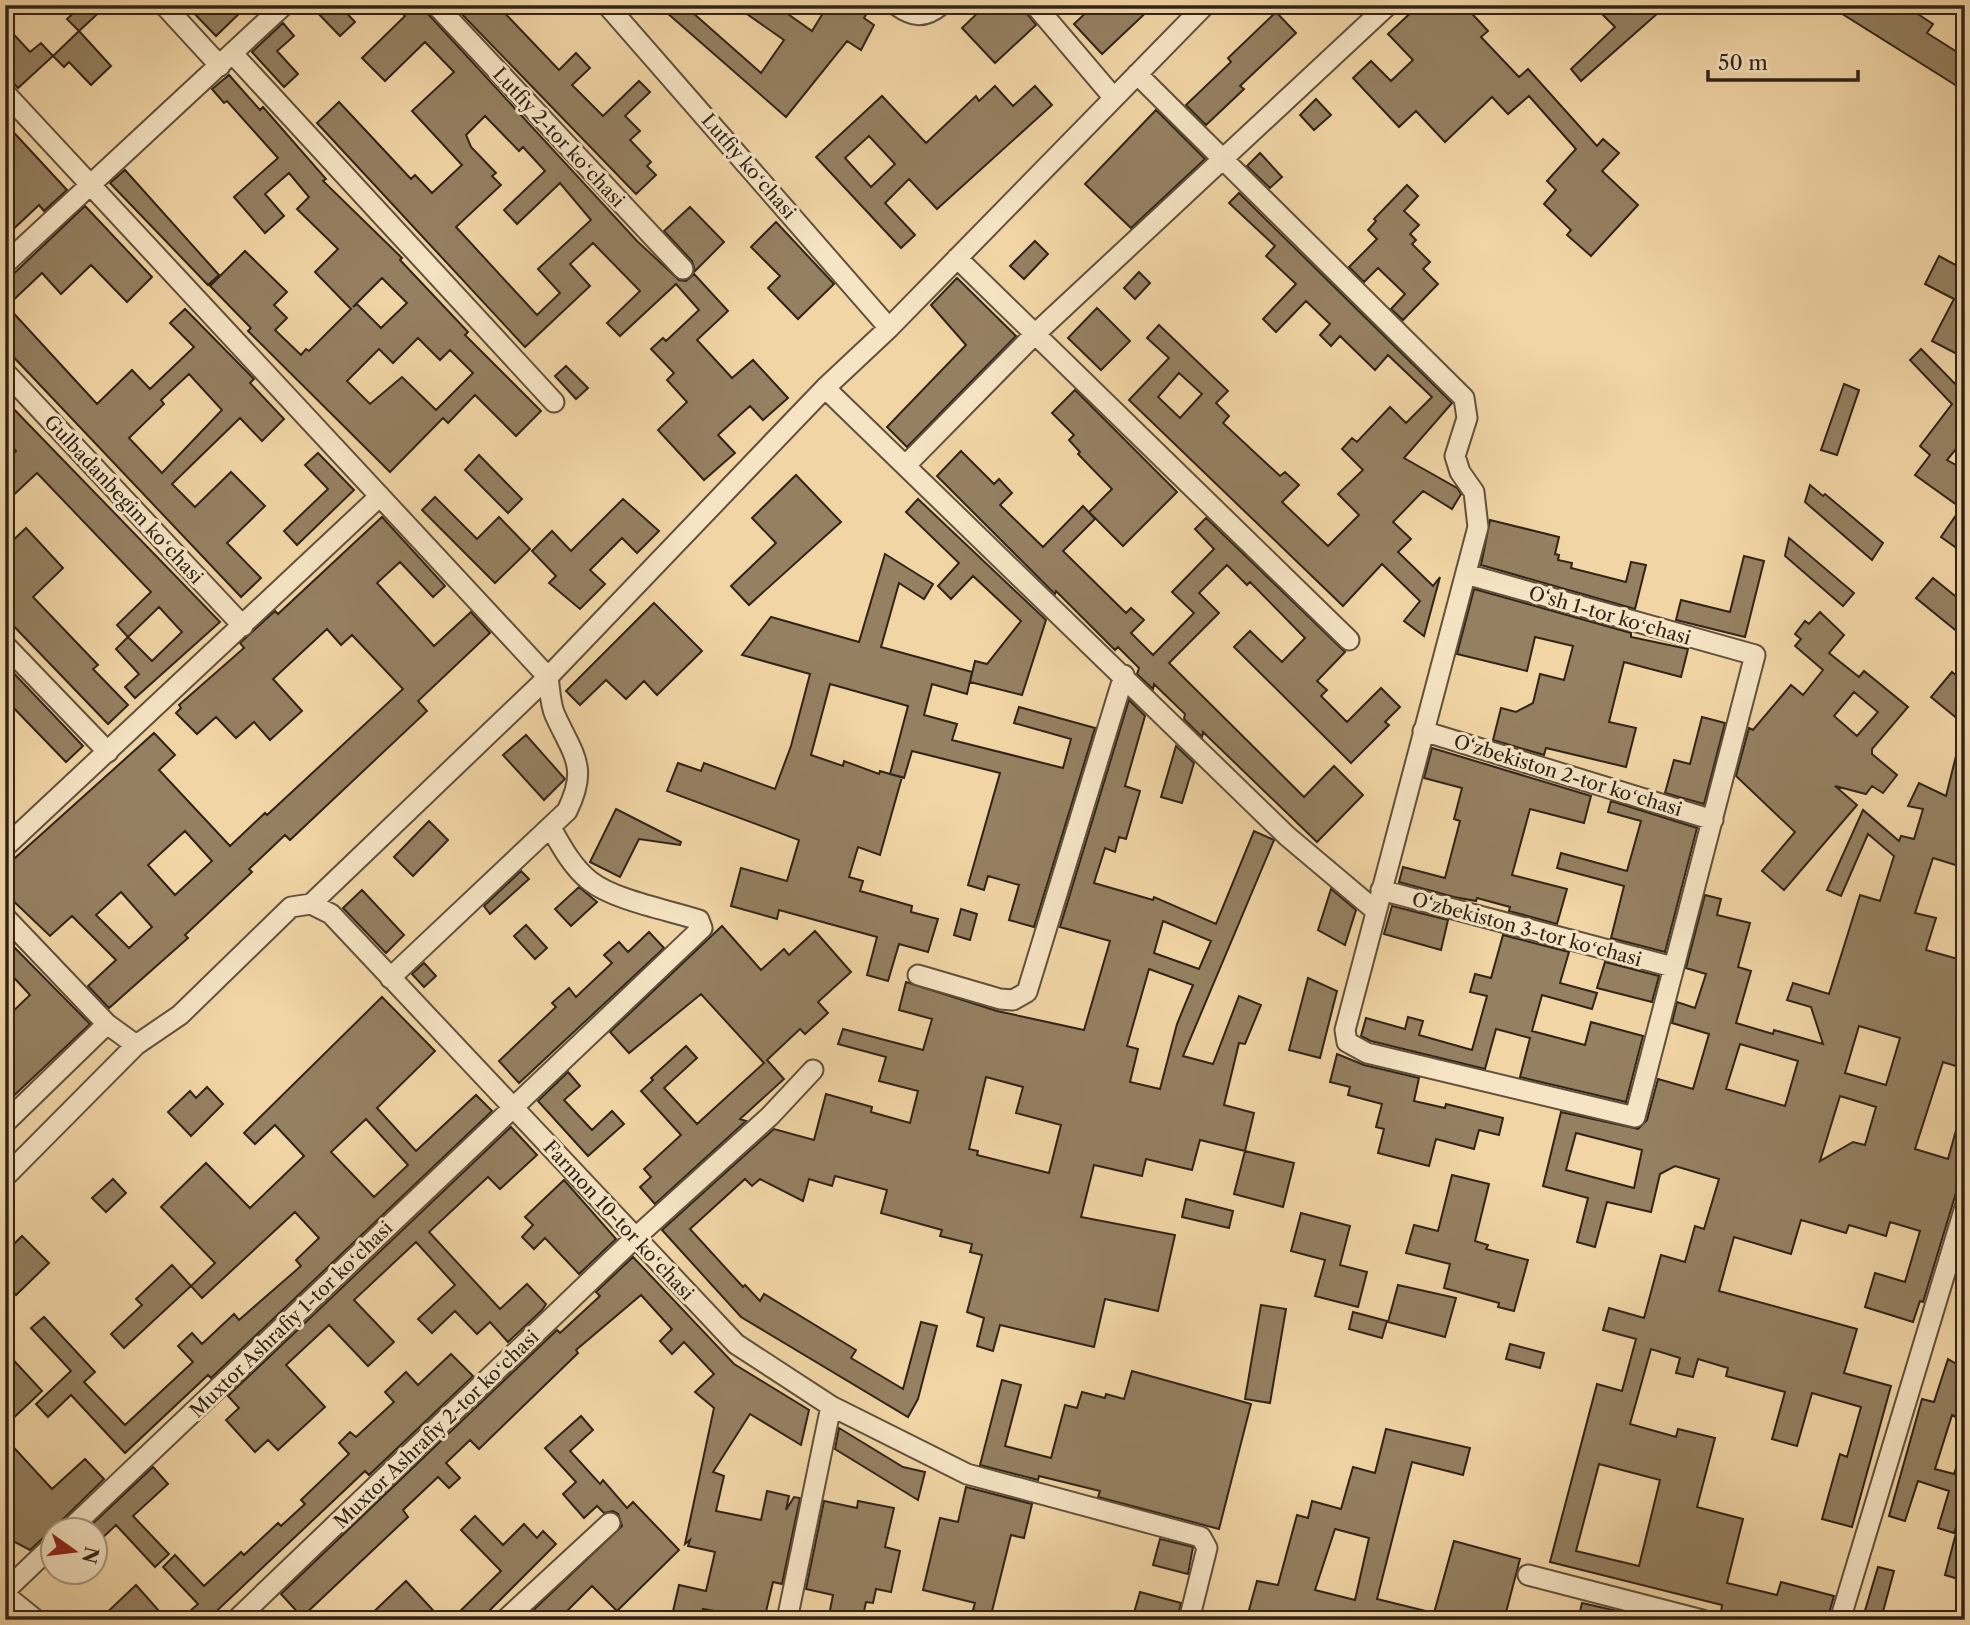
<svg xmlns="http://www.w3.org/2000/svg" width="1970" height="1625" viewBox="0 0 1970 1625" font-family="'Libre Caslon Text',serif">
<rect width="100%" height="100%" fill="#f1d5a5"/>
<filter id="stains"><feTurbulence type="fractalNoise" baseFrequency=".00286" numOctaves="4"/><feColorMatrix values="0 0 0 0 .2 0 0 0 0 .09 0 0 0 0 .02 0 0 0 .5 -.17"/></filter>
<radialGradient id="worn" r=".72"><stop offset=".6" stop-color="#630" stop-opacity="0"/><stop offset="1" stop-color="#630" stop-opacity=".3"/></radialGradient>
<path fill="#958061" stroke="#312318" stroke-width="2" fill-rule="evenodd" d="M82,5h25l-28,26 -12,-12z
M186,5h62l-32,31z
M310,5h29l16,17 -15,14z
M394,5h30l3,8 210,228 42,39 7,1 8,-7 34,37 -31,29 35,38 21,-18 35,38 -25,22 -13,-14 -32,29 17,18 -31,27 -46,-50 29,-28 -20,-22 7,-7 -23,-24 12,-11 3,3 33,-31 -23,-26 -56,52 -13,-13 33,-32 -47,-48 -23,21 20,22 -65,61 -208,-224 22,-21 72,77 4,-4 17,18 30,-28 -50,-54 42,-39 -29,-30 -40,39 -23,-23 43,-42zM485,116l34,35 4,-4 22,24 -41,39 13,14 43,-41 31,37 -53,49 22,24 -23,22 -81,-88 45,-42 -9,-9 4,-3 -25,-26 -5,-12z
M453,5h44l62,65 17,-17 14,15 -18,17 31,31 36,-35 11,11 -25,24 15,15 -10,9 21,22 -4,4 9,9 -20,19z
M658,5h26l77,68 23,-33 -50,-35h41l37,26 16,-26h44l-8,13 10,7 -13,25 -14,-9 -61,76z
M986,5h34l16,20 -41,38 -33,-35z
M1094,5h60l-52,49 -28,-30z
M1419,5h45l24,26 -7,6 38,40 9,-8 69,77 6,-7 16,14 -17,18 36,34 -47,51 -24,-21 4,-5 -27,-26 12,-14 -9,-9 29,-32 -47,-53 -21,18 -16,-17 -47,45 -29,-31 -17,16 -46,-49 18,-17 20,20 22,-21 -25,-26z
M1593,5h74l-86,76 -10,-12 44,-42z
M1828,5h76l29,19 -6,9 38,24v34z
M1276,12l20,21 -56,53 4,3 -38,36 -20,-20 45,-43 -3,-4z
M283,23l11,13 -17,15 21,23 -14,13 -32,-35z
M5,25l25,27 11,-9 12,13 -35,32 -13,-14z
M79,31l32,35 -20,19 -22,-23 -5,5 -11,-11z
M229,75l31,35 3,-3 63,72 -3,2 79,77 -2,2 68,72 -3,3 76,76 -25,25 -41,-41 -27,28 -5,-5 -53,54 -142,-141 3,-3 -41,-42 35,-35 42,41 -13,13 13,13 -12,12 26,25 5,-6 3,2 42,-42 -36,-37 23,-23 -41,-40 12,-12 -20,-24 -24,21 19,22 -19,17 -31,-36 44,-39 -51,-57 -3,2 -12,-14zM382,278l25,25 -26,25 -24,-24 -4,3zM418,338l22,22 10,-10 23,23 -37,37 -34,-33 -32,27 -23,-23 32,-32 14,14z
M995,86l18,20 22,-20 17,19 -115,104 -28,-30 -24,24 30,32 -14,13 -85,-91 66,-61 44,47 50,-47 3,5zM869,136l26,28 -24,23 -26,-29z
M1316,99l15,16 -17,15 -14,-15z
M1156,110l49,49 -74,69 -46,-44z
M5,123l62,67 -23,21 -5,-6 -34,32z
M1260,153l22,24 -12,11 -23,-22z
M125,170l94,105 -11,10 -98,-102z
M1407,185l11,11 -14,15 15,14 -9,9 6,6 -4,4 18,18 -7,7 15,15 -35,36 -12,-11 14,-15 -27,-26 -14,14 -15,-15 28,-28 -9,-9 8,-9 -2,-2z
M1239,193l213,210 -48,55 53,30 4,6 -9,15 -29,-18 -30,31 18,17 -13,13 35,34 7,-9 -16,59 -20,-15 16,-20 -38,-37 -39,42 -214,-206 40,-42 -22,-20 12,-13 69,66 -12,12 13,13 -6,7 57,53 5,-4 14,13 -17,17 46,44 31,-31 -21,-21 25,-24 -21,-21 10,-11 5,4 33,-35 16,16 26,-26 -44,-42 -13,15 -35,-34 -9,10 -11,-11 10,-11 -24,-23 -30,31 -13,-13 33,-35 -30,-28 9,-10 -46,-43zM1179,373l23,21 -22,24 -22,-21z
M85,206l67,71 -25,25 -36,-37 -30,29 -19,-21 -35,33 90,98 35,-34 18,19 44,-42 -24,-24 15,-14 69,70 -4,4 34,36 -22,22 -22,-23 -68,66 23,23 36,-35 34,34 -38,37 34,35 -20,19 -236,-249v-66zM189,374l33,36 -60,63 -33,-35 35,-34 -3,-4z
M690,207l34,35 -29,29 -3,-10 -28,-30z
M776,222l58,62 -36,35 -30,-31 12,-12 -29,-29z
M1035,241l13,13 -24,25 -14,-13z
M1939,256l26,14v88l-33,-17 22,-42 -29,-15z
M1139,272l11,11 -15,16 -11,-11z
M957,278l59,58 -109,111 -20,-20 79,-82 -35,-40z
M1097,308l33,33 -29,29 -33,-32z
M1921,349l41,42 3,-4v51l-18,22 18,10v84l-24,-17 20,-29 -46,-33 15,-20 -10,-9 32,-42 -42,-44z
M566,366l22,22 -12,11 -21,-23z
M1844,384l15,6 -22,65 -16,-5z
M1075,390l102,102 -54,54 -34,-34 23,-23 -34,-35 2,-2 -11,-12 5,-5 -22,-22z
M5,400l215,222 -85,76 -10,-11 14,-13 -23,-25 12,-12 -11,-12 34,-33 -114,-119 -32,30v-41l11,-11 -11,-11zM159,607l23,25 -30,29 -24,-24z
M961,451l33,33 5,-5 13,14 -12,12 43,42 40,-41 12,13 -32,32 63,62 5,-5 13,12 -13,13 22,22 41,-42 -22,-21 42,-43 -19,-20 11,-11 139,134 -28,29 10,9 -6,6 26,26 34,-34 19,19 -15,15 4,3 -38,38 -117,-116 16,-16 32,31 23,-24 -55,-56 -3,3 -20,-20 -28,28 20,20 -50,50 135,134 30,-31 29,29 -46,47 -114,-110 -1,5 -18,-18 1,-5 -31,-30 -1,5 -16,-15 2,-6 -21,-21 -3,3 -59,-59 -1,3 -118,-118z
M318,453l36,37 -57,55 -13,-14 44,-42 -23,-24z
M479,455l43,44 -14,14 -43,-43z
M796,475l45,47 -92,83 -18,-19 45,-43 -24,-25z
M1810,485l13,11 2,-2 58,49 -11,17 -67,-58z
M435,497l42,42 22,-22 31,32 -35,34 -73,-73z
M623,499l36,32 -22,22 -15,-15 -32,32 15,14 -25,25 -31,-26 7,-7 -24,-25 20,-20 19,20z
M918,499l128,121 -24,75 -52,-13 5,-21 12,3 34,-43 -48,-45 -22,23 -13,-13 21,-23 -53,-51z
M382,517l63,69 -12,11 -33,-35 -23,21 57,63 37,-34 19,21 -72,68 9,10 -137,129 -5,-5 -36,34 3,3 -67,63 3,3 -79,70 -21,-22 28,-26 -44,-44 -22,20 -45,-43v-26l149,-134 21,22 -16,15 71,76 35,-33 2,2 136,-126 -51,-54 -11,10 -14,-16 -54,50 29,32 -32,29 -16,-18 -18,16 -20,-21 -19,17 -21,-21 5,-5 -2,-3 65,-57 -4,-5 35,-32 3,3zM185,831l27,30 -37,34 -27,-30zM121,892l31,35 -23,21 -33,-33z
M1490,520l69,17 -4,17 4,1 -1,5 14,3 -1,5 55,14 5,-20 15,3 -11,44 -154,-44z
M26,528l37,40 -30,29 65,68 -5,4 35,36 -20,19 -103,-107v-69z
M1789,538l65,55 -11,13 -58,-50z
M885,554l48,30 -9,15 -25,-16 -18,64 91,25 -5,22 -35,-10 -8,31 33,9 -5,16 111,28 8,-29 -57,-16 5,-16 76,21 -61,199 -25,-7 10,-35 -31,-9 -4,14 -16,-5 32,-112 -88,-22 -8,27 -14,-4 12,3 -22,78 -22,-8 -9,30 14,4 -3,10 52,15 -1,6 27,7 -10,33 -29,-8 -11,37 -21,-6 10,-38 -98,-27 -2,9 -46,-13 10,-38 46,13 12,-41 -132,-49 11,-28 23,8 3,-8 71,26 16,-43 19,-72 -68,-19 29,-38 88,25zM830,684l78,22 -18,68 -10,-3 -1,3 -35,-13 -1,5 -32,-11z
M1744,556l20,5 -19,76 -69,-17 5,-20 49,12z
M1933,578l32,26v34l-49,-40z
M1474,589l157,44v4l57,12 -7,28 -57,-15 -15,60 27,6 -10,39 -80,-19 -2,7 -51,-15 8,-32 15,4 17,-9 7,-29 24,6 9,-34 -38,-9 -8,34 -70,-17z
M654,603l48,48 -45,44 -13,-14 -18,18 -20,-19 -26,25 -14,-14z
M1820,612l24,23 -15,18 30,24 5,-6 44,36 -36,42v5l25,21 -14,18 -11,-7 -6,8 -31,-8 22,19 -73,85 -22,-19 33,-39 -59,-56 13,-48 4,2 38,-45 12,10 20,-25 -28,-24 6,-7 -6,-5 10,-13 4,3zM1854,692l24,20 -21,24 -23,-20z
M5,664l78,82 -17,16 -61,-63z
M1952,672l13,10v43l-34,-28z
M1129,700l16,16 -20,70 15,5 -14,48 -7,-2 -4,15 -10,-4 -11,35 59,17 1,-3 62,27 38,-93 20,9 -91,216 30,8 26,-68 22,9 -16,39 -6,-1 -15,62 30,8 -9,38 49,12 -11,44 -49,-13 11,-43 -45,-11 -8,30 -46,-11 -4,17 -48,-11 -13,52 94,18 -17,76 -53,-12 -11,48 -94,-22 -7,26 -16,-5 7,-28 -17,-6 15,-57 -12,-3 2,-8 -32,-8 2,-6 -61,-17 6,-23 -52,-14 -3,10 -23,-7 -6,22 -43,-22 -8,7 -7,-7 -55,50 53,58 2,-2 15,16 4,-7 92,56 -5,8 52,31 18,-67 16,4 -19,73 -10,18 -167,-100 -79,-87 112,-101 40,11 12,-46 46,13 -1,5 39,11 8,-32 -39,-10 7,-24 -48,-13 5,-15 80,21 9,-31 -33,-9 7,-28 91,29 87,19 26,-89 -50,-14zM1163,921l48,20 -12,28 -45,-16zM1149,969l44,16 -16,39 -17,65 -30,-7 8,-33 -11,-3zM986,1077l37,10 -7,26 45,12 -12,48 -72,-18 1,-4 -9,-2z
M1702,717l23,6 -21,81 -39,-11 9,-33 16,4z
M526,735l39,44 -21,21 -41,-45z
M1959,744l6,1v123l-32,-10 -18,55 21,5 -10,32 39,11v108l-22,-7 -28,87 33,10 12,-43h5v47l-42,139 -3,-1 -7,21 -48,-15 10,-34 30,9 15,-51 -30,-9 -4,14 -37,-11 -3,8 -45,-13 -10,34 -57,-17 -15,54 138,38 -13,44 47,13 -39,141 -30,-8 18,-65 7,3 14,-50 -49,-14 -15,53 -25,-7 13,-47 -59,-16 2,-8 -30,-9 -5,18 -17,-4 4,-15 -29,-9 -21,75 46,13 2,-8 37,9 -18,69 46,12 -16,64 50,12 4,-13 53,14 -7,24h-76l-30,-7 1,-8 -172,-43 47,-178 25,7 14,-52 -33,-9 6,-22 35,10 17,-63 24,7 10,-36 9,3 15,-50 -44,-13 -15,8 -9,38 -44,-10 -12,45 -18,-5 11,-44 -45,-12 18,-74 77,17 9,-9 11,-41 35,10 16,-55 -37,-11 5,-21 18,6 11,-34 -20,-6 19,-73 16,4 -4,16 33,8 -12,44 13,4 -15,52 37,11 1,-4 49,14 -12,-37 -24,-7 6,-17 36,11 31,-99 20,6 14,-45 -26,-22 -27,62 -14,-6 36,-80 36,31 2,-5 13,3 9,-30 -15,-3 11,-23 27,13zM1859,1026l41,12 -14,47 -41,-12zM1740,1044l58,17 -13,45 -59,-17zM1840,1096l36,11 -11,38 -12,-3 -33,19zM1576,1133l66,17 -8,38 -68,-18zM1599,1464l61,16 -21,86 -63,-15z
M1176,746l18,17 -12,40 -21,-6z
M1432,748l159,48 -7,27 -54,-14 -18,66 55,14 -10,35 -48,-13 1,-4 -33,-9 -1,3 -22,-4 -55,-15 4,-15 42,11 15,-57 -6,-2 8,-31 -38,-10z
M1611,801l86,27 -32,124 -54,-14 13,-52 -67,-18 4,-15 66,18 14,-50 -33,-9z
M616,809l65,33 -1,3 -41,-6 -19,38 -30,-15z
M429,821l19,19 -35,36 -19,-19z
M521,871l8,8 -39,35 -6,-8z
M579,887l18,15 -26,24 -16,-17z
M1331,889l25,21 -11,35 -27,-15z
M362,890l42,45 -18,18 -43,-45z
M1392,906l56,14 -7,30 -57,-16z
M961,909l16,5 -7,26 -16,-5z
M526,925l21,23 -12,11 -21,-23z
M722,926l39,44 23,-21 5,6 26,-24 36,41 -33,30 10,11 -23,21 -5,-5 -33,31 17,19 -44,40 6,2 -91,83 -15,-17 11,-10 -7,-8 37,-34 -40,-44 12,-11 -2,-2 35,-32 11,12 -33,30 33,36 67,-61 -63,-69 -72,59 -19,-21z
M649,932l15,16 -145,135 -20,-22 57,-54 -4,-4 17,-15 7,9 36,-34 -8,-8 15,-13 9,10z
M1503,935l66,17 -9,31 37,10 -5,16 -50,-14 -10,36 53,14 6,-23 52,14 -17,66 -106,-25 10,-39 -34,-9 -11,40 -114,-28 -10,-5 5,-18 39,11 3,-12 15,4 -4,14 53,15 15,-54 -17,-4 5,-18 16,4z
M5,938l85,86 -85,80v-85l25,-24 -25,-27z
M1605,962l54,14 -7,26 -55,-14z
M424,963l12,13 -12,11 -12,-13z
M1308,978l29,13 -17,67 -31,-8z
M382,997l53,54 -58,57 39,43 60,-56 16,16 -281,267 -3,-3 -83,78 -54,-58 -23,22 -12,-13 35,-33 -40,-43 13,-11 51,55 -11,10 41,43 68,-63 -15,-16 14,-13 10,11 32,-30 5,6 62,-54 -5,-6 23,-22 -24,-26 -93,86 -11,-12 24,-23 -54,-56 45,-44 44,45 54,-52 -29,-31 -20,19 -11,-11zM366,1119l42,46 -34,32 -43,-45z
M1337,1054l27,11 55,13 -5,23 31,7 1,-4 57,14 -4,17 -20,-5 -5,19 -38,-10 -7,27 -51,-13 6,-24 -8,-2 6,-23 -34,-9 2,-8 -20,-5z
M568,1072l12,14 -16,14 28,30 20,-19 12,13 -36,32 -50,-55z
M207,1087l16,17 -32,32 -23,-24 22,-21 6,7z
M511,1127l26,28 -37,34 -12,-12 -59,55 71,77 27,-25 19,20 -4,6 -34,32 -18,-20 -13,12 -22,-23 -23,22 -14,-14 37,-34 -39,-43 -62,58 40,42 -26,24 -39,-41 -43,40 39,42 -47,43 -10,-10 -13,12 -29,-32 13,-12 -11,-12z
M1452,1175l37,9 -14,57 13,4 -2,4 42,11 -14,51 -16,-4 1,-4 -55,-15 6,-24 -44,-11 8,-28 24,6z
M113,1179l13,14 -20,19 -14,-14z
M564,1180l52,59 -37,35 -34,-36 -11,11 -12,-12 11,-12 -8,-8z
M1186,1199l47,12 -4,17 -47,-11z
M1301,1213l49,13 -10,39 27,7 -9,35 -43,-11 10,-36 -34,-9z
M22,1236l27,27 -33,32 -11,-11v-31z
M633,1257l101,107 75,46 -8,35 -51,-31 -37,58 11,4 -8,35 45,9 6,-29 22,5 -3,14 8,-13 6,1 -18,86 -9,-2 -9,38 -61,-11 -3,11h-29l8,-35 27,6 9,-39 -27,-6 2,-6 -5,4 29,-136 -19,-16 19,-18 -30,-32 -12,12 -12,-13 12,-12 -31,-34 -65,55 2,3 -99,96 -9,-9 -24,23 14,15 -11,10 -11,-11 -35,33 5,7 -106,100 -21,-23 276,-264 3,3 40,-37 -4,-4z
M172,1265l19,21 -67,62 -13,-14 31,-29 -6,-6z
M1398,1285l58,13 -11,39 -57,-15z
M1261,1305l25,4 -16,94 -25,-4z
M1353,1312l34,9 -5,17 -33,-9z
M1510,1344l34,9 -4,15 -34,-9z
M5,1351l37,40 -37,35z
M451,1354l22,22 -104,99 -4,-4 -158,149h-27l18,-16 -35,-37 12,-12 29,31 37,-34 3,3 34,-32 3,3 24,-22 -4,-4 48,-46 -10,-11 11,-11 6,5 38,-35 -9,-10 21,-20 12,13z
M1948,1359l17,10v53l-13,-7 -17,54 19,5 7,-21h4v47l-11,33 -16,-5 11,-37 -31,-10 -13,40 -16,-5 33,-117 12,3z
M1132,1371l119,33 -32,125 -121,-32 2,-6 -61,-15 -1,4 -58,-15 22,-85 19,5 -16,61 46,12 14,-53 12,3 5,-16 23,6 1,-4 18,5z
M581,1416l12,14 -23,21 30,33 3,-4 24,28 6,-6 46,48 -62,61 -25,-25 -34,34h-35l99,-94 -4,-12 -5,-3 -9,2 -7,-7 -13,12 -21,-24 13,-12 -31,-34z
M839,1428l64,39 22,5 -7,28 -83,-51z
M1386,1429l84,19 -7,27 -51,-13 -35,137 57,14 20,-72 66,18 -16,61h-240l1,-5 -16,-5 8,-29 21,4 19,-70 11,3 4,-17 29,8 12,-42 22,6zM1335,1529l34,9 -14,62 -40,-10z
M5,1438l47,51 33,-30 19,20 -43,42 -4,9h-5v4l-8,3 -14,13 -25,-13z
M153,1467l15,17 -35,32 36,38 -14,13 -39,-42 -22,21v-16h-8z
M966,1487l66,17 -8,34 -13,-3 -20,80 -18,-5 2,-7 -52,-13 17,-72 18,4z
M824,1501l33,7 1,-7 36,7 -9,39 15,4 -9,41 -15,-3 -3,14 -7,-1 -4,18h-34l5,-25 -27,-6z
M475,1516l28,29 21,-21 13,14 6,-7 13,13 -76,76h-29l50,-49 -40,-41z
M1959,1522l6,1v58l-20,-6z
M1160,1539l33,8 -5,27 -35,-9z
M1878,1567l16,4 -13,48 -17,-5z
M406,1581l36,39h-77z
M136,1585l31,35h-68z
M1140,1592l41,11 -4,17h-45z
M1582,1603l44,10 -1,7h-47z"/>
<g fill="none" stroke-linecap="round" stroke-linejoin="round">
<defs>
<path id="minor" d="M164,5l56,61
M436,5l247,264
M607,5l282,323
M896,5c17,12 28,14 45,0
M1035,5l79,93
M233,54l321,348
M1137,74l327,324 3,20 -12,38 5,16 14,20 4,35 -133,503 2,12 20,11 268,64 120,-462 -289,-81
M5,93l543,584 277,-289 64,-60 316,-323
M957,258l392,382
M5,264l279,-259
M5,372l238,254
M825,388l462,448 89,75
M906,465l128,-130 354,-330
M5,645l103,107
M1423,731l290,89
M5,847l375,-351
M1381,890l292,77
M311,904l237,-227
M5,917l102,107 29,21
M918,975l82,24 13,1 14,-8 97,-317
M390,978l177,-167c22,-44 6,-56 -12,-96 -5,-11 -5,-26 -7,-38
M5,1123l102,-99
M5,1177l131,-132 44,-30 111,-108 20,-3 20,10 405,430 95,62 136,68 234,63 6,11 -18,72
M69,1530l633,-602 -3,-8c-31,-10 -85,-20 -109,-39 -17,-13 -29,-35 -39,-53
M1528,1575l174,45
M5,1591l47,-45
M5,1595l31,25
M236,1620l400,-383 134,-121 43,-46
M505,1620l105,-97
M787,1620l44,-214
M1840,1620l125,-413"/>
</defs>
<use href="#minor" stroke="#61503b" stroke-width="23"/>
<use href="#minor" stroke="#f6e4c4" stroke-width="19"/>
</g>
<g text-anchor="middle" stroke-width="6" stroke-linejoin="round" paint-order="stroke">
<g font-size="19" fill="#312318" stroke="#f6e4c4">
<text transform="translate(559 137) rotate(47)" y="7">Lutfiy 2-tor koʻchasi</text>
<text transform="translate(749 166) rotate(49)" y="7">Lutfiy koʻchasi</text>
<text transform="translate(124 499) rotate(47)" y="7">Gulbadanbegim koʻchasi</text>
<text transform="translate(1610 615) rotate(16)" y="7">O‘sh 1-tor koʻchasi</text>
<text transform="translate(1568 775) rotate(17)" y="7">O‘zbekiston 2-tor koʻchasi</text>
<text transform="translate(1527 929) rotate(15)" y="7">O‘zbekiston 3-tor koʻchasi</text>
<text transform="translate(619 1220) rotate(47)" y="7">Farmon 10-tor koʻchasi</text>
<text transform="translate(291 1319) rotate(-44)" y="7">Muxtor Ashrafiy 1-tor koʻchasi</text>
<text transform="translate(436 1429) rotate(-44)" y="7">Muxtor Ashrafiy 2-tor koʻchasi</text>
</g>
</g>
<rect width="1970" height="1625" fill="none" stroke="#f1d5a5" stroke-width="28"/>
<rect x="7" y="7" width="1956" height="1611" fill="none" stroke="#312318" stroke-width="3.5"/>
<rect x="14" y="14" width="1942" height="1597" fill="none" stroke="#312318" stroke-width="2"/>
<g transform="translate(74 1551) rotate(104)"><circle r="33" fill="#f6e4c4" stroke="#a7977f" stroke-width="2"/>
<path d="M0-5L12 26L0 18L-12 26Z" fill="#8f2418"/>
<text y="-10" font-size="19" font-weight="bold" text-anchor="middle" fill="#312318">N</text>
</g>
<path d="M1708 70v10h150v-10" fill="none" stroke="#312318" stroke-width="3.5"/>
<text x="1718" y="70" font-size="21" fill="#312318" stroke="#f6e4c4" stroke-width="5" paint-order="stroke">50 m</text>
<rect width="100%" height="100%" filter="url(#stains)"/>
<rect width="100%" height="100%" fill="url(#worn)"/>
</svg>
